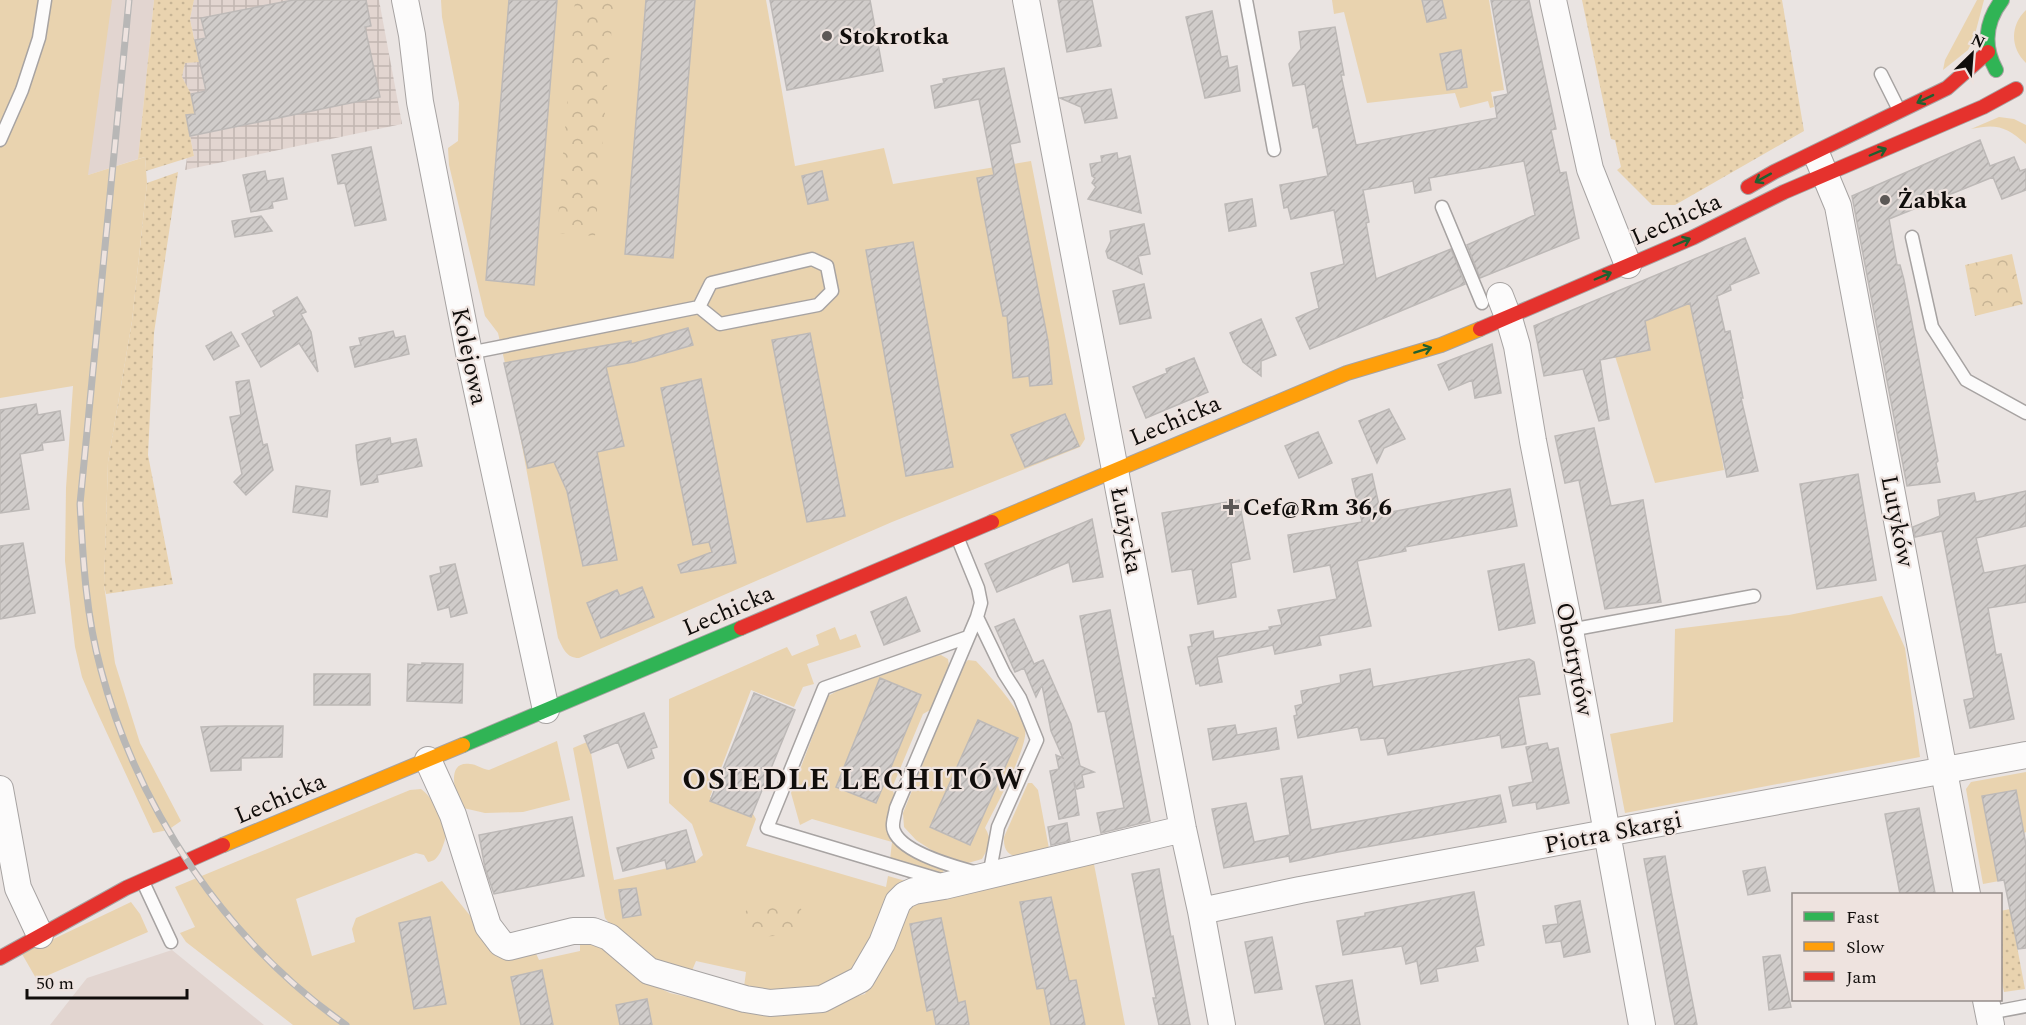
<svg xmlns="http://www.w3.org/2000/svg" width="2026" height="1025" viewBox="0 0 2026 1025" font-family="Spectral,serif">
<defs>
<pattern id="industrial-grid" width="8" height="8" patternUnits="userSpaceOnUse" patternTransform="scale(1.5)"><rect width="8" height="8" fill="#e2d5d0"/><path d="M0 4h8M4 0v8" fill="none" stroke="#c1b6b1"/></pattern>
<pattern id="forest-crowns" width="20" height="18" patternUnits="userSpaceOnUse" patternTransform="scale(1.5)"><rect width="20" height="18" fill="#e9d3af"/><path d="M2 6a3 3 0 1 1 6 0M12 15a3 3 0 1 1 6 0" fill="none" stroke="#c7b495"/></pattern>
<pattern id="garden-dots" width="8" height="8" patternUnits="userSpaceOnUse" patternTransform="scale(1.5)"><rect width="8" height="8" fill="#e9d3af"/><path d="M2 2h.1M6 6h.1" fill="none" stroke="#c7b495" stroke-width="1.8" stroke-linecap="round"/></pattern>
<pattern id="building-hatch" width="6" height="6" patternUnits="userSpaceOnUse" patternTransform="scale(1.5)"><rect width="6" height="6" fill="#d0ccca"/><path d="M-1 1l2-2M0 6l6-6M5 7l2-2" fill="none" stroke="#b2aeac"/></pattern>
</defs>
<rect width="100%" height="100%" fill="#eae4e2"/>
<path fill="#e2d5d0" d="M0,0h154l-16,159 -50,16z
M172,950l92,75h-214l37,-47z"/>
<path fill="url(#industrial-grid)" d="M194,0h185l23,124 -217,46 2,-12 7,-2 -8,-41 9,-1 -13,-37 3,-14 14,-2 -9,-42z"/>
<path fill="#e9d3af" d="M0,0h112l-24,175 57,-18 2,26 -15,138 -24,141 -4,123 11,78 25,80 41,78 -13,9 -15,3 -60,-130 -11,-26 -7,-30 -10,-86 1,-73 7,-102 -73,12z
M441,0h325l29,166 89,-18 9,36 138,-23 54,278 -5,8 -188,75 -313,136c-13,0 -16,-10 -21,-20l-45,-240 -15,-65 -13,-17 -36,-151 -1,-17 10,-7 1,-38 -17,-86z
M1332,0h157l15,90 -13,2 3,15 -4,1 -2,-7 -28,7 -5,-15 -88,10 -23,-91 -10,2z
M1977,0h7l-10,38 -6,12 -25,20 2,-10z
M2026,10v53c-16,-15 -16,-38 0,-53z
M1999,117l15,2 12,6v19c-19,-17 -29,-21 -55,-15z
M1693,299l31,171 -69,13 -40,-127 6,-27z
M1882,596l23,52 15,109 -295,56 -15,-79 63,-12 2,-93 114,-14z
M835,627l5,13 16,-6 5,13 -54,17 7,20 -11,3 -9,20 -43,-17 -41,107 43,17 3,5 -10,27 140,41 2,-11 28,8 -53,78 -35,25 -44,5 -40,-5 2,-15 -50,-11 -5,12 -47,-13 -19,-19 -20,-23 -32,-170 14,-6 4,11 23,127 81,-18 8,-7 -11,-31 -23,-21v-104l118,-52 5,9 27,-11 -3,-10z
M941,655l7,4 1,7 -19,44 -7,4 -31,74 3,9 -6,29 51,41 4,3 -3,6 -51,-16 2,-18 -80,-23 -12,6 -9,-32 37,-97 9,-5 99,-35z
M968,660l8,1c14,15 45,49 49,68 4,18 -31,80 -40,99 8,13 4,19 -3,31l-14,4 -32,-10 -20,-13 -12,-13 -1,-14 60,-148z
M557,741l13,59 -47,12 -38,1 -26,-6c-3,-14 -14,-46 11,-43 6,0 12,5 19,6z
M2026,772v60l-2,1 2,12v31l-43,8 -17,-95 5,-7z
M1028,783h4l6,7 12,64c-19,1 -48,12 -46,-17z
M421,789c10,7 26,31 25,44 0,6 -3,12 -5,18 -4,7 -6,10 -13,11l-4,-7 -8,-2 -120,46 16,57 43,-14 -3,-13 4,-11 86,-37 47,58 44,8 6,13 41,-9v-9l21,-1 40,39 29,13 97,23 47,-7 51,-15 46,-92 182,-43 32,166h-832l-107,-83 -6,-9 15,-6 -20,-40 235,-97z
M131,902l9,12 8,18 -111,48 -15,-26z"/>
<path fill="url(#forest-crowns)" d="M575,0h39l-19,236 -38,-3z
M2012,254l11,50 -48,12 -10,-51z
M798,904l3,4 3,20 -3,7 -53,2 -5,-3 -1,-19 5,-5z"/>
<path fill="url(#garden-dots)" d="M154,0h40l-4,19 9,43 -14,1 -3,14 9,17 4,20 -9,2 8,40 -48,15 -1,-14 -7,2z
M1582,0h200l22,131 -129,74h-23l-35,-35 4,-3 -6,-27 -4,-1z
M178,172l-24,161 -6,122 25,129 -67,10 -2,-9 4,-123 24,-141 15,-138z
M2010,909l15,80 -21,3 -4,-19v-62z"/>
<path fill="url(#building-hatch)" stroke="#bdb9b7" stroke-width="1.5" d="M293,0h73l5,26 -6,1 15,70 -190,39 -4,-21 9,-1 -4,-20 15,-3 -11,-51 11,-2 -5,-20z
M509,0h48l-23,285 -48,-5z
M646,0h49l-22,258 -48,-4z
M770,0h100l13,71 -96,19z
M1058,0h34l9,46 -34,6z
M1422,0h20l4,18 -19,4z
M1491,0h38l27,129 -5,1 9,43 6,-1 13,66 -99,40 -13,-33 68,-30 -11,-54 -95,17 2,12 -16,3 -2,-12 -50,9 6,32 -3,1 10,56 75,-30 14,35 -155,65 -14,-31 23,-10 -8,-35 33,-9 -10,-54 -43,9 -3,-12 -4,1 -4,-23 48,-9 -10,-50 -5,2 -8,-44 -12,2 -4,-22 12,-15 -2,-17 36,-5 9,48h-3l15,70 141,-27 -3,-21 14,-3z
M1212,11l9,46 6,-1 2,12 8,-2 3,25 -35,7 -19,-81z
M1461,50l6,37 -20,3 -7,-36z
M1004,68l16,74 -10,2 38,197 4,43 -22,2 -1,-10 -16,2 -6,-62h-4l-26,-138 17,-3 -15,-76 -44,9 -4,-22 13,-3 -1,-4z
M1111,89l6,29 -32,5 -4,-16 -21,-9z
M1980,140l10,26 24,-9 6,14 6,-2v21l-24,9 -9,-22 -104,42 8,46h3l4,15 34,181 -2,2 4,19 -33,4 -55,-290z
M371,147l15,73 -31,6 -10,-43 -7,1 -6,-29z
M1117,153l1,6 12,-3 11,57 -53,-14 8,-12 -4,-4 3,-5 -3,-2 -2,-12 12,-2 -1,-6z
M265,171l2,10 16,-3 4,21 -15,3 1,6 -22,4 -8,-37z
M822,171l6,29 -20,4 -6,-28z
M1252,199l4,27 -27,5 -4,-27z
M261,216l11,15 -37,6 -3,-16z
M1144,224l6,30 -12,2 4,18 -34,-16 -2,-7 5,-10 -1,-10z
M1745,238l14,35 -29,12 1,5 -14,6 8,36 5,-1 13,67h-2l17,73 -31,6 -37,-174 -45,18 5,29 -50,10 9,59 -10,2 -16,-52 -39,7 -10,-50z
M913,242l40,225 -47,9 -40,-226z
M1144,284l7,34 -31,6 -7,-33z
M297,297l9,15 -5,2 10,18 7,40 -19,-29 -38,24 -19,-33 33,-18 -2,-5z
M1261,319l15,36 -15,6v15l-18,-14 -13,-29z
M688,328l5,17 -59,17 -28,5 18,79 -27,6 20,108 -34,6 -16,-75 -13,-29 -26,6 -24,-105 127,-22v3z
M393,331l2,7 10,-2 4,18 -54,13 -5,-20 11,-2 -2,-7z
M231,332l8,14 -25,14 -8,-14z
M810,333l35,183 -38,6 -35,-182z
M1492,344l9,49 -26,5 -3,-18 -23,10 -11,-25z
M1194,358l14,34 -62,26 -13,-31 34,-14 -1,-4z
M701,379l35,184 -55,10 -3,-8 34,-13 -3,-10 -16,3 -32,-157z
M249,380l14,65 4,-1 6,26 -27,25 -12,-13 8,-8 -12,-57 11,-2 -5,-33z
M36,404l2,11 22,-4 4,29 -22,3 1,7 -23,4 9,55 -29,4v-103z
M1389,409l16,30 -21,9 -7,15 -18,-42z
M1065,414l14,32 -54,21 -14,-32z
M1594,428l17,78 32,-6 18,102 -56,7 -26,-129 -14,3 -10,-47z
M1318,432l14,31 -33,15 -14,-32z
M390,438l1,6 25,-5 6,27 -45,9 1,7 -17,3 -4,-27 -1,-13z
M1372,474l9,40 129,-25 7,37 -112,21 1,4 -49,10 14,65 -52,10 2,9 -46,9 -2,-9 -56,12 5,25 -22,4 -1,-3 -3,1 -8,-37 4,-1 -2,-11 23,-4 1,8 56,-9 -1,-3 13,-2 -4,-15 59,-11 -7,-34 -36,7 -6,-37 74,-13 -10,-43z
M1858,474l18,106 -59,9 -17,-105z
M296,486l34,5 -3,26 -34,-5z
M2026,491v35l-50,12 8,35 42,-8v37l-38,6 8,47 5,-1 13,65 -44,9 -6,-28 10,-2 -32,-167 -27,6 -2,-10 27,-11 -2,-16 36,-7 2,9z
M1239,500l11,59 -19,4 5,34 -38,7 -6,-35 -20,3 -10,-59z
M1092,519l11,58 -30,5 -4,-20 -72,30 -12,-28z
M23,543l12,70 -35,6v-73z
M455,564l12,49 -16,4 -2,-10 -11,3 -8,-34 11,-3 -1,-6z
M1524,564l11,59 -36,7 -11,-59z
M642,587l12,30 -53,21 -14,-35 30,-13 3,6z
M906,597l14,34 -36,14 -13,-33z
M1110,610l40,211 -49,12 -4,-20 27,-5 -19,-97 -7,1 -18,-96z
M1014,619l20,45 9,-4 28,64 9,42 14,6 -12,3 2,12 -7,2 -3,-7 5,33 -20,4 -9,-48 9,-2 -3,-14 7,3 -12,-27 -9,-46 -6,12 -12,-29 -9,4 -20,-45z
M1529,659l5,3 6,32 -22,3 8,47 -24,4 -2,-13 -112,20 -4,-17 -23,2 -3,-13 -60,11 -4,-22 3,-1 -2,-9 8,-2 -2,-13 40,-8 -1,-8 30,-6 3,18z
M422,663l41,1 -1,39 -55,-2 1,-37 14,1z
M314,674h56v31h-56z
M880,678l41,17 -45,108 -40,-16z
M754,693l41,17 -44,107 -41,-16z
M644,713l13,34 -6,2 3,9 -26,10 -10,-26 -27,11 -7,-17z
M978,720l40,18 -48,107 -40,-18z
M1235,725l2,10 39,-7 3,21 -66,11 -5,-31z
M225,726h58l-1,31 -41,1v12l-30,1 -10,-44z
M1547,743l2,7 9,-2 11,55 -32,6 -1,-7 -23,4 -4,-19 24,-5 -7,-35z
M1302,776l9,54 189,-35 6,27 -168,30 -48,10 -1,-6 -65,12 -12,-59 34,-6 8,39 36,-7 -9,-56z
M2016,790l10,55v103l-8,1 -14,-69 -6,1 -16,-85z
M1919,808l16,85 -35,1 -15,-80z
M572,817l12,59 -90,18 -9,-26 -6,-33z
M1067,823l3,18 -19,4 -3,-18z
M686,830l9,32 -28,7 -2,-9 -42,11 -6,-23z
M1665,856l7,40 25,129h-22l-6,-30 -25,-136z
M1765,867l5,24 -22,4 -5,-24z
M1159,869l12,68 2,-1 17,89h-31l-6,-27h3l-24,-124z
M636,888l5,27 -18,3 -4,-28z
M1474,892l10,53 -9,2 3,14 -42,8 2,12 -17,3 -4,-23 -11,3 -4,-18 -59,9 -6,-34 28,-5v-3z
M1051,897l18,84 7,-1 9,45h-34l-7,-37 -7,1 -17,-87z
M1580,901l10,51 -26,5 -3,-16 -15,2 -3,-17 15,-2 -3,-18z
M430,917l16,87 -32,5 -15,-86z
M941,918l17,85 7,-2 4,24h-33l-3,-16 -6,2 -17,-87z
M1272,937l10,52 -27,4 -10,-51z
M1780,955l11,52 -22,3 -6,-53z
M542,970l11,55h-32l-10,-48z
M1352,980l8,45h-35l-9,-39z
M647,999l5,26h-32l-4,-20z"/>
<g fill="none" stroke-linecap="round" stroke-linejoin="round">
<defs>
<path id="lane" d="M1246,0l28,150
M1881,74l18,36
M0,140l22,-50 17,-52 6,-38
M1442,207l40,96
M1912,237l20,90 34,53 60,33
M469,353l230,-46 12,-24 101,-24 15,7 5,25 -14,14 -98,19 -21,-17
M958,539l20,49 3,15 -4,14 27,56 16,25 17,42 -39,87 -9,49c-23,-6 -86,-21 -95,-45 -3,-6 1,-16 2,-23l81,-191
M1570,630l184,-34
M941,880l-174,-52 57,-140 144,-51
M143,882l28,60
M1989,1013l37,-7"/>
<path id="street" d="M405,0l7,35 8,67 49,251 77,357
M1026,0l157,829 18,82 21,114
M1553,0l37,169 38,96
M1818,158l20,48 129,688
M1500,296l10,26 7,24 16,95 37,189 72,395
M428,760l25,55 35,111 13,17 8,4 64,-16h20l16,6 40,34 27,8 69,20 25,4 52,-4 39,-20 21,-36 16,-41 7,-7 9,-4 30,-5 239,-57
M0,789l18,99 22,47
M1201,911l99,-21 726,-135
M1986,1000l5,25"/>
<path id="fast" d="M1996,70c-13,-24 -11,-48 6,-70
M463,745l278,-117"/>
<path id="slow" d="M992,522l355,-149 94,-28 39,-16
M223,845l240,-100"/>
<path id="jam" d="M1748,187l26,-15 173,-84 41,-36
M1480,329l212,-91 92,-46 199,-85 33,-18
M741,628l251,-106
M0,958l126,-70 97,-43"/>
</defs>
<use href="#lane" stroke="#a7a3a2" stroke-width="15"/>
<use href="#street" stroke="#a7a3a2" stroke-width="28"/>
<use href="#fast" stroke="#a7a3a2" stroke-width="16"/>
<use href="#slow" stroke="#a7a3a2" stroke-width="16"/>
<use href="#jam" stroke="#a7a3a2" stroke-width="16"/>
<use href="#lane" stroke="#fcfbfb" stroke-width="12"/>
<use href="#street" stroke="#fcfbfb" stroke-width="26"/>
<use href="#fast" stroke="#30b455" stroke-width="14"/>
<use href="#slow" stroke="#ff9f0a" stroke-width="14"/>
<use href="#jam" stroke="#e5322d" stroke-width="14"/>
<defs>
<path id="rail" d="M129,0l-49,504c3,56 6,112 21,166 37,140 126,272 245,355"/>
</defs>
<use href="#rail" stroke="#b8b7b6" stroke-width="7"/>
<use href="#rail" stroke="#eee3df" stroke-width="4.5" stroke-dasharray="14" stroke-linecap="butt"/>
</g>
<defs><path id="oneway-shaft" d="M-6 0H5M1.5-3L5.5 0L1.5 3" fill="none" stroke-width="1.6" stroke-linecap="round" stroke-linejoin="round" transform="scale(1.5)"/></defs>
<g stroke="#206030">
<use href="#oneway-shaft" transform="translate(1925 99) rotate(154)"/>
<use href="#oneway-shaft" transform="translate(1878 152) rotate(-23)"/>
<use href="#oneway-shaft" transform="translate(1763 178) rotate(151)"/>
<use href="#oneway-shaft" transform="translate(1682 242) rotate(-23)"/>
<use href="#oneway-shaft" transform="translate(1603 276) rotate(-23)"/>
<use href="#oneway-shaft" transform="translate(1423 350) rotate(-17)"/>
</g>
<g fill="#5c5856" stroke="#eee3df" stroke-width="2">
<circle cx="827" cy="36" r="6"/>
<circle cx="1885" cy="200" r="6"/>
<path d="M1228 498h6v6h6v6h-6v6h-6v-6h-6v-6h6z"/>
</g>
<g text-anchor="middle" stroke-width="4.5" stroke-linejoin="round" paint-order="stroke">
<g font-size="24" font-weight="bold" fill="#100d0b" stroke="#eee3df" text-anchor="start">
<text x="839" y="44">Stokrotka</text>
<text x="1897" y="208">Żabka</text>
<text x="1243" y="515">Cef@Rm 36,6</text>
</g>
<g font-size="24" fill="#100d0b" stroke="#eee3df">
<text transform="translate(1676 219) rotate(-24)" y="8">Lechicka</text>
<text transform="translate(470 356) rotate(78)" y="8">Kolejowa</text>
<text transform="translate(1175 420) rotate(-23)" y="8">Lechicka</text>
<text transform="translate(1898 521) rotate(79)" y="8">Lutyków</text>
<text transform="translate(1127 530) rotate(79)" y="8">Łużycka</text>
<text transform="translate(728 610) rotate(-23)" y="8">Lechicka</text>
<text transform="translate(1575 659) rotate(79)" y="8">Obotrytów</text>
<text transform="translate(280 798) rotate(-23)" y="8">Lechicka</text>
<text transform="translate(1613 832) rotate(-11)" y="8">Piotra Skargi</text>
</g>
<g font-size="30" font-weight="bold" letter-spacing="1.5" fill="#100d0b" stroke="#eee3df">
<text x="854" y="789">OSIEDLE LECHITÓW</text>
</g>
</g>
<rect x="1792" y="893" width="210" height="108" fill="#eee3df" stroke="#958d8a" stroke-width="1.5"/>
<rect x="1804" y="912" width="30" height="9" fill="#30b455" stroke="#958d8a" stroke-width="1.5"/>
<text x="1846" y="923" font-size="18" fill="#100d0b">Fast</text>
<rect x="1804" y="942" width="30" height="9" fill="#ff9f0a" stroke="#958d8a" stroke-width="1.5"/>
<text x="1846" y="953" font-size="18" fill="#100d0b">Slow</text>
<rect x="1804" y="972" width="30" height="9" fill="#e5322d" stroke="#958d8a" stroke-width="1.5"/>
<text x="1846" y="983" font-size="18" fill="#100d0b">Jam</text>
<g transform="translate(1972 54) rotate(25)" stroke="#eee3df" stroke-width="4.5" paint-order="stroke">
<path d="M0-4.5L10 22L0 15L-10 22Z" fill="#100d0b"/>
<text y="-9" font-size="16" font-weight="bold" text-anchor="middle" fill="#100d0b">N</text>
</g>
<path d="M27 989v9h160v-9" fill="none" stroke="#100d0b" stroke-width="3"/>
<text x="36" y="989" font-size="18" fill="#100d0b" stroke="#eee3df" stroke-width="4.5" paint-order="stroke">50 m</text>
</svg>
